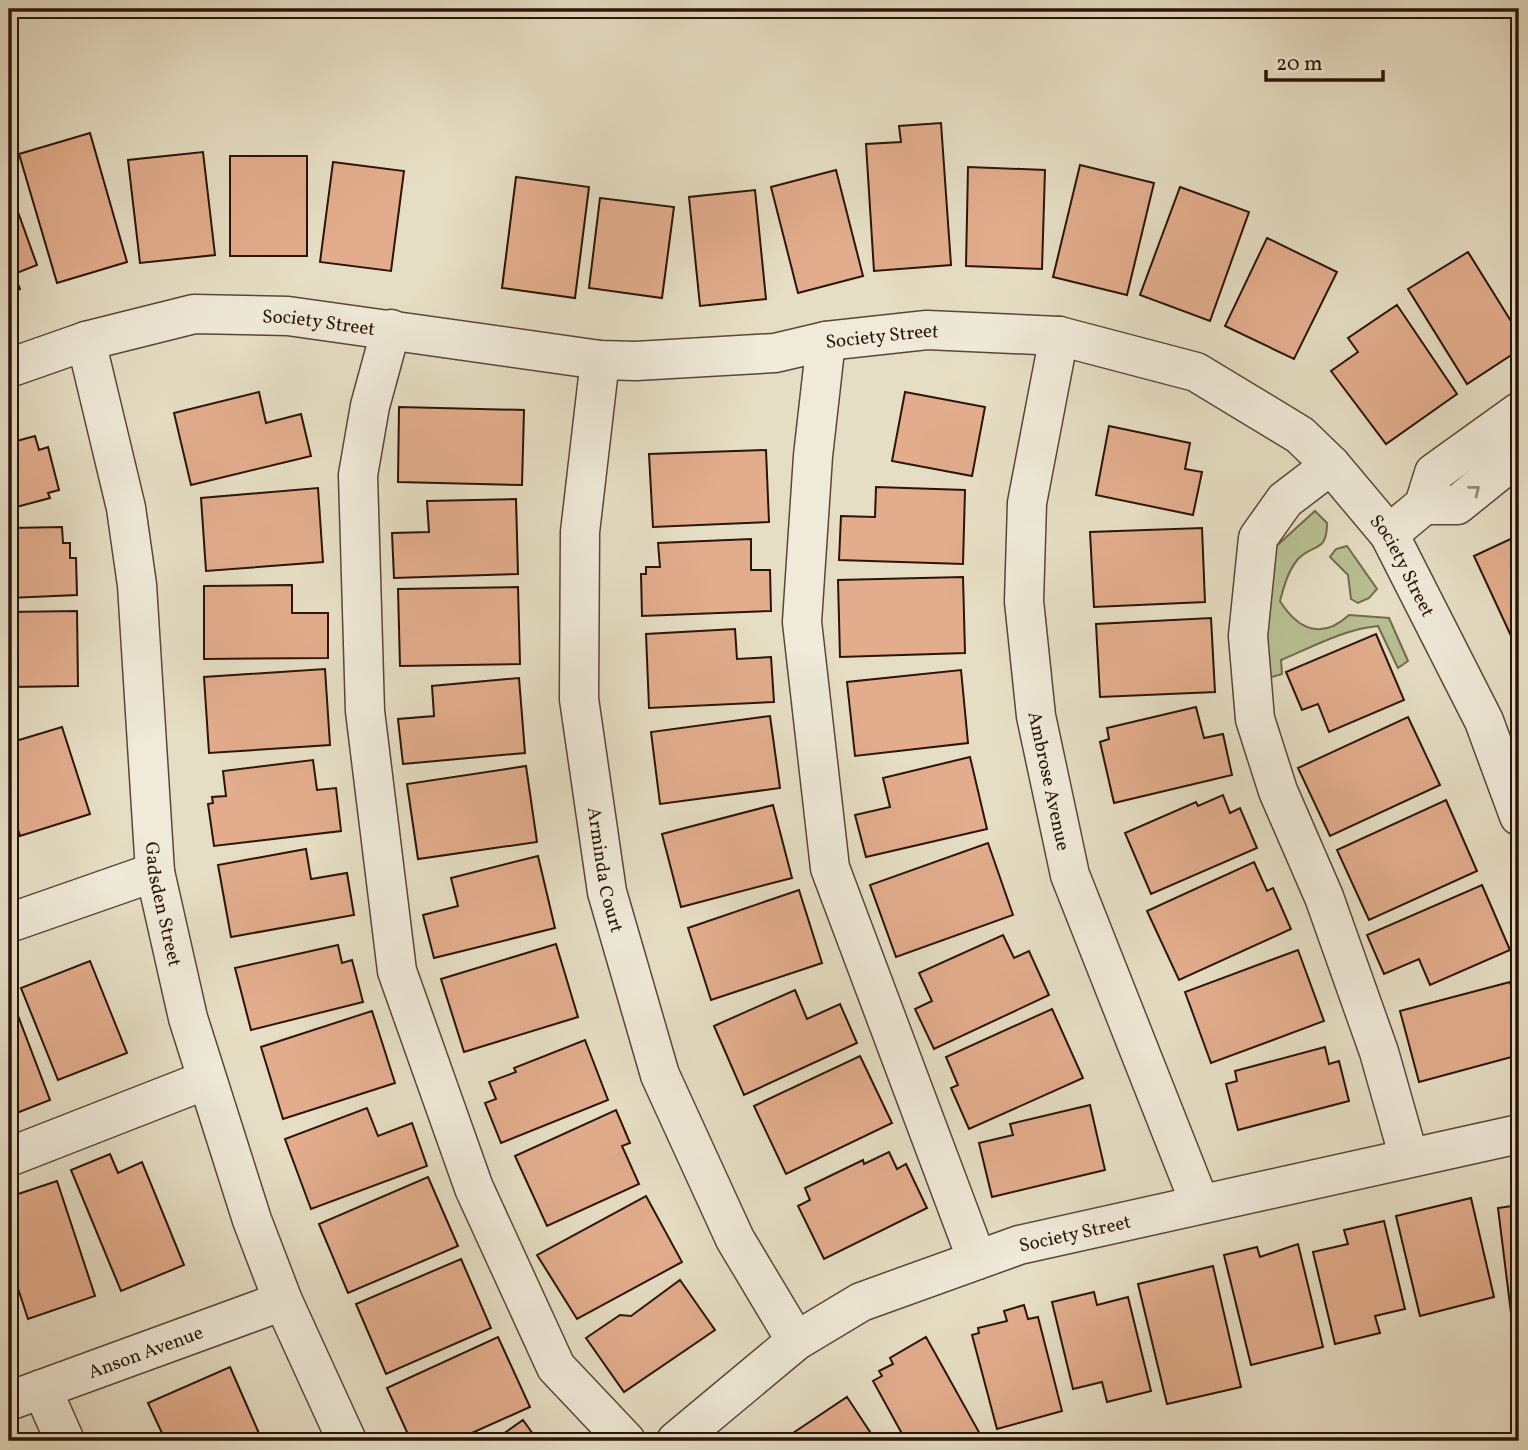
<svg xmlns="http://www.w3.org/2000/svg" width="1528" height="1450" viewBox="0 0 1528 1450" font-family="Vollkorn,serif">
<rect width="100%" height="100%" fill="#e6dec4"/>
<filter id="stains"><feTurbulence type="fractalNoise" baseFrequency=".00286" numOctaves="4"/><feColorMatrix values="0 0 0 0 .2 0 0 0 0 .09 0 0 0 0 .02 0 0 0 .5 -.17"/></filter>
<radialGradient id="worn" r=".72"><stop offset=".6" stop-color="#630" stop-opacity="0"/><stop offset="1" stop-color="#630" stop-opacity=".3"/></radialGradient>
<path fill="#b8c092" stroke="#726a4d" stroke-width="2" d="M1315,511l12,12c0,30 -13,20 -29,36 -10,12 -14,27 -18,42 18,29 42,39 69,14l40,3 19,43 -10,7 -20,-42c-33,3 -66,21 -97,34l1,14 -14,4 -4,-76 9,-53z
M1347,546l30,43 -8,9 -11,5 -7,-4 -3,-24 -18,-18 6,-8z"/>
<path fill="#e3ad8d" stroke="#2c1408" stroke-width="2" d="M941,123l10,142 -77,6 -8,-127 35,-2 -2,-16z
M90,133l37,129 -70,21 -38,-129z
M203,152l12,103 -75,8 -12,-103z
M230,156h77v100h-77z
M333,162l71,9 -13,100 -71,-9z
M1080,165l74,18 -27,112 -74,-18z
M968,167l77,3 -3,99 -76,-3z
M836,170l27,106 -65,17 -27,-106z
M516,177l73,10 -14,111 -73,-10z
M9,187l28,78 -23,9 6,15 -11,5z
M1180,187l69,25 -39,109 -70,-26z
M755,190l11,109 -66,7 -11,-109z
M600,198l74,9 -12,91 -73,-10z
M1267,238l70,34 -43,87 -69,-33z
M1468,252l51,82v16l-52,34 -59,-95z
M1397,305l60,89 -71,50 -55,-73 27,-19 -10,-14z
M259,392l7,31 35,-9 10,42 -120,29 -17,-72z
M905,392l80,15 -13,69 -80,-15z
M399,407l125,3 -2,75 -124,-3z
M1109,426l81,17 -5,26 17,3 -9,43 -97,-20z
M35,436l4,14 9,-3 11,43 -11,3 2,5 -41,11v-66z
M766,450l3,72 -116,5 -4,-73z
M876,487l89,3 -2,74 -124,-4 2,-44 34,1z
M318,488l5,74 -117,9 -5,-73z
M516,499l2,75 -124,4 -2,-45 37,-1 -2,-31z
M62,527l1,16h7v15h6l1,37 -68,3v-70z
M1202,528l3,74 -111,5 -4,-75z
M1519,535v118l-45,-97z
M751,539v31h19l1,41 -129,5 -1,-42h5v-7h14l-2,-24z
M963,577l2,76 -125,4 -2,-77z
M292,585v28h36v45l-124,1v-73z
M518,587l2,77 -120,2 -2,-77z
M77,611l1,75 -69,1v-75z
M1211,618l4,74 -115,5 -4,-73z
M735,629l2,30 34,-2 3,45 -125,6 -3,-74z
M1376,634l28,66 -75,32 -11,-28 -16,6 -16,-38z
M325,669l5,76 -121,8 -5,-76z
M961,670l7,73 -113,13 -8,-74z
M519,678l6,75 -122,11 -5,-45 36,-3 -2,-30z
M1196,707l8,31 19,-4 9,41 -118,28 -14,-61 9,-3 -2,-11z
M770,716l10,72 -120,16 -9,-72z
M1408,717l32,68 -110,51 -32,-68z
M62,727l28,87 -70,22 -11,-36v-57z
M970,757l17,72 -121,28 -11,-42 35,-8 -7,-29z
M313,760l4,30 19,-2 5,43 -127,15 -6,-42 5,-1 -1,-6 14,-1 -3,-25z
M526,766l11,76 -119,17 -11,-75z
M1223,795l7,18 10,-5 17,40 -106,46 -26,-61 71,-31 2,4z
M1446,800l31,71 -108,49 -32,-70z
M773,805l19,73 -111,29 -19,-73z
M988,843l25,72 -117,42 -26,-72z
M306,849l5,30 36,-6 7,42 -123,22 -13,-72z
M538,856l17,72 -121,30 -11,-43 35,-9 -7,-28z
M1254,862l13,29 6,-3 18,41 -112,51 -32,-69z
M1482,885l28,65 -80,35 -11,-26 -35,15 -17,-39z
M799,890l23,73 -111,37 -23,-72z
M1003,935l11,23 15,-7 20,44 -115,54 -19,-40 17,-8 -13,-28z
M556,944l22,73 -114,35 -23,-73z
M338,945l4,18 10,-3 11,42 -112,28 -16,-62z
M1298,950l26,71 -113,42 -26,-71z
M90,961l37,92 -69,27 -37,-92z
M1510,982l9,34v39l-100,27 -19,-71z
M795,990l12,29 33,-15 17,39 -113,52 -30,-69z
M9,992l41,108 -41,16z
M1052,1009l31,69 -114,51 -18,-41 7,-3 -12,-28z
M372,1011l23,72 -112,36 -22,-72z
M585,1040l23,60 -107,43 -16,-40 11,-4 -7,-17 27,-10 -2,-4z
M1325,1047l4,17 10,-3 10,40 -111,29 -12,-46 11,-3 -2,-10z
M860,1056l32,67 -106,51 -32,-68z
M1090,1105l15,65 -113,27 -13,-54 34,-8 -3,-11z
M367,1108l11,28 34,-13 15,43 -116,43 -26,-70z
M616,1110l14,33 -8,3 17,38 -92,42 -32,-70z
M889,1152l8,17 9,-5 21,44 -103,51 -26,-53 12,-6 -5,-12 58,-28 1,4z
M110,1154l8,19 24,-11 42,103 -63,26 -50,-121z
M428,1177l30,69 -110,47 -29,-69z
M57,1181l38,115 -67,23 -19,-58v-64z
M646,1196l36,66 -105,57 -40,-64z
M1471,1198l23,99 -74,19 -24,-100z
M1519,1205v115l-7,1 -14,-113z
M1384,1221l21,88 -30,7 5,17 -45,11 -22,-92 35,-8 -4,-14z
M1298,1244l25,103 -72,18 -27,-110 33,-8 3,10z
M461,1259l30,69 -105,46 -30,-70z
M1213,1266l28,121 -74,17 -29,-120z
M680,1280l35,50 -91,62 -38,-54 34,-23 11,1z
M1094,1292l3,13 31,-8 23,94 -44,11 -5,-20 -29,7 -21,-87z
M1024,1305l4,14 10,-2 24,94 -65,18 -25,-94 7,-2 -1,-5 29,-7 -3,-10z
M498,1337l32,70 -76,34h-43l-24,-53z
M926,1337l54,97 -13,7h-61l-33,-60 9,-5 -3,-5 14,-7 -3,-6z
M230,1367l31,71 -7,3h-111l19,-8 -14,-30z
M847,1397l29,44h-91l-1,-2z
M523,1420l15,21h-45z"/>
<g fill="none" stroke-linecap="round" stroke-linejoin="round">
<defs>
<g id="minor">
<path d="M391,329l-21,77 -12,69 7,236 32,260 77,217 82,179 70,74"/>
<path id="s1" d="M1059,336l-32,167 -3,98 12,115 34,159 130,329"/>
<path id="s2" d="M86,341l40,167 11,77 18,287 33,146 64,202 31,81 64,140"/>
<path d="M826,341l-13,115 -11,166 28,246 147,392"/>
<path id="s3" d="M600,360l-20,172 -1,167 28,193 53,183 75,164 61,102"/>
<path id="s4" d="M9,368l77,-27 108,-27 94,2 312,44 36,1 139,-8 51,-12 101,-11 132,6 137,36 104,63 31,30 58,69 95,187 35,95"/>
<path d="M1331,465l-46,35 -27,38 -10,98 7,83 23,72 46,106 55,155 30,106"/>
<path d="M1424,505h33l62,-50"/>
<path d="M1389,534l35,-29 10,-32 85,-61"/>
<path d="M9,923l146,-51"/>
<path d="M9,1157l197,-77"/>
<path d="M42,1389l23,52"/>
<path id="s5" d="M9,1401l274,-100"/>
<path id="s6" d="M676,1441l120,-100 65,-39 158,-57 500,-111"/>
</g>
</defs>
<use href="#minor" stroke="#5a4637" stroke-width="41"/>
<use href="#minor" stroke="#efead9" stroke-width="38"/>
</g>
<defs><path id="oneway-chevron" d="M-2-3.5L2.5 0L-2 3.5" fill="none" stroke-width="1.6" stroke-linecap="round" stroke-linejoin="round" transform="scale(1.75)"/></defs>
<use stroke="#978a7b" href="#oneway-chevron" transform="translate(1475 490) rotate(-38)"/>
<g text-anchor="middle" stroke-width="5" stroke-linejoin="round" paint-order="stroke">
<g font-size="19" fill="#2c1408" stroke="#efead9">
<text dy="7" stroke="none"><textPath href="#s4" startOffset="318">Society Street</textPath></text>
<text dy="7" stroke="none"><textPath href="#s4" startOffset="886">Society Street</textPath></text>
<text dy="7" stroke="none"><textPath href="#s4" startOffset="1494">Society Street</textPath></text>
<text dy="7" stroke="none"><textPath href="#s1" startOffset="450">Ambrose Avenue</textPath></text>
<text dy="7" stroke="none"><textPath href="#s3" startOffset="513">Arminda Court</textPath></text>
<text dy="7" stroke="none"><textPath href="#s2" startOffset="570">Gadsden Street</textPath></text>
<text dy="7" stroke="none"><textPath href="#s6" startOffset="457">Society Street</textPath></text>
<text dy="7" stroke="none"><textPath href="#s5" startOffset="145">Anson Avenue</textPath></text>
</g>
</g>
<rect width="1528" height="1450" fill="none" stroke="#e6dec4" stroke-width="35"/>
<rect x="10" y="10" width="1507" height="1429" fill="none" stroke="#2c1408" stroke-width="3.5"/>
<rect x="18" y="18" width="1493" height="1415" fill="none" stroke="#2c1408" stroke-width="2"/>
<path d="M1266 70v10h117v-10" fill="none" stroke="#2c1408" stroke-width="3.5"/>
<text x="1276" y="70" font-size="21" fill="#2c1408" stroke="#efead9" stroke-width="5" paint-order="stroke">20 m</text>
<rect width="100%" height="100%" filter="url(#stains)"/>
<rect width="100%" height="100%" fill="url(#worn)"/>
</svg>
